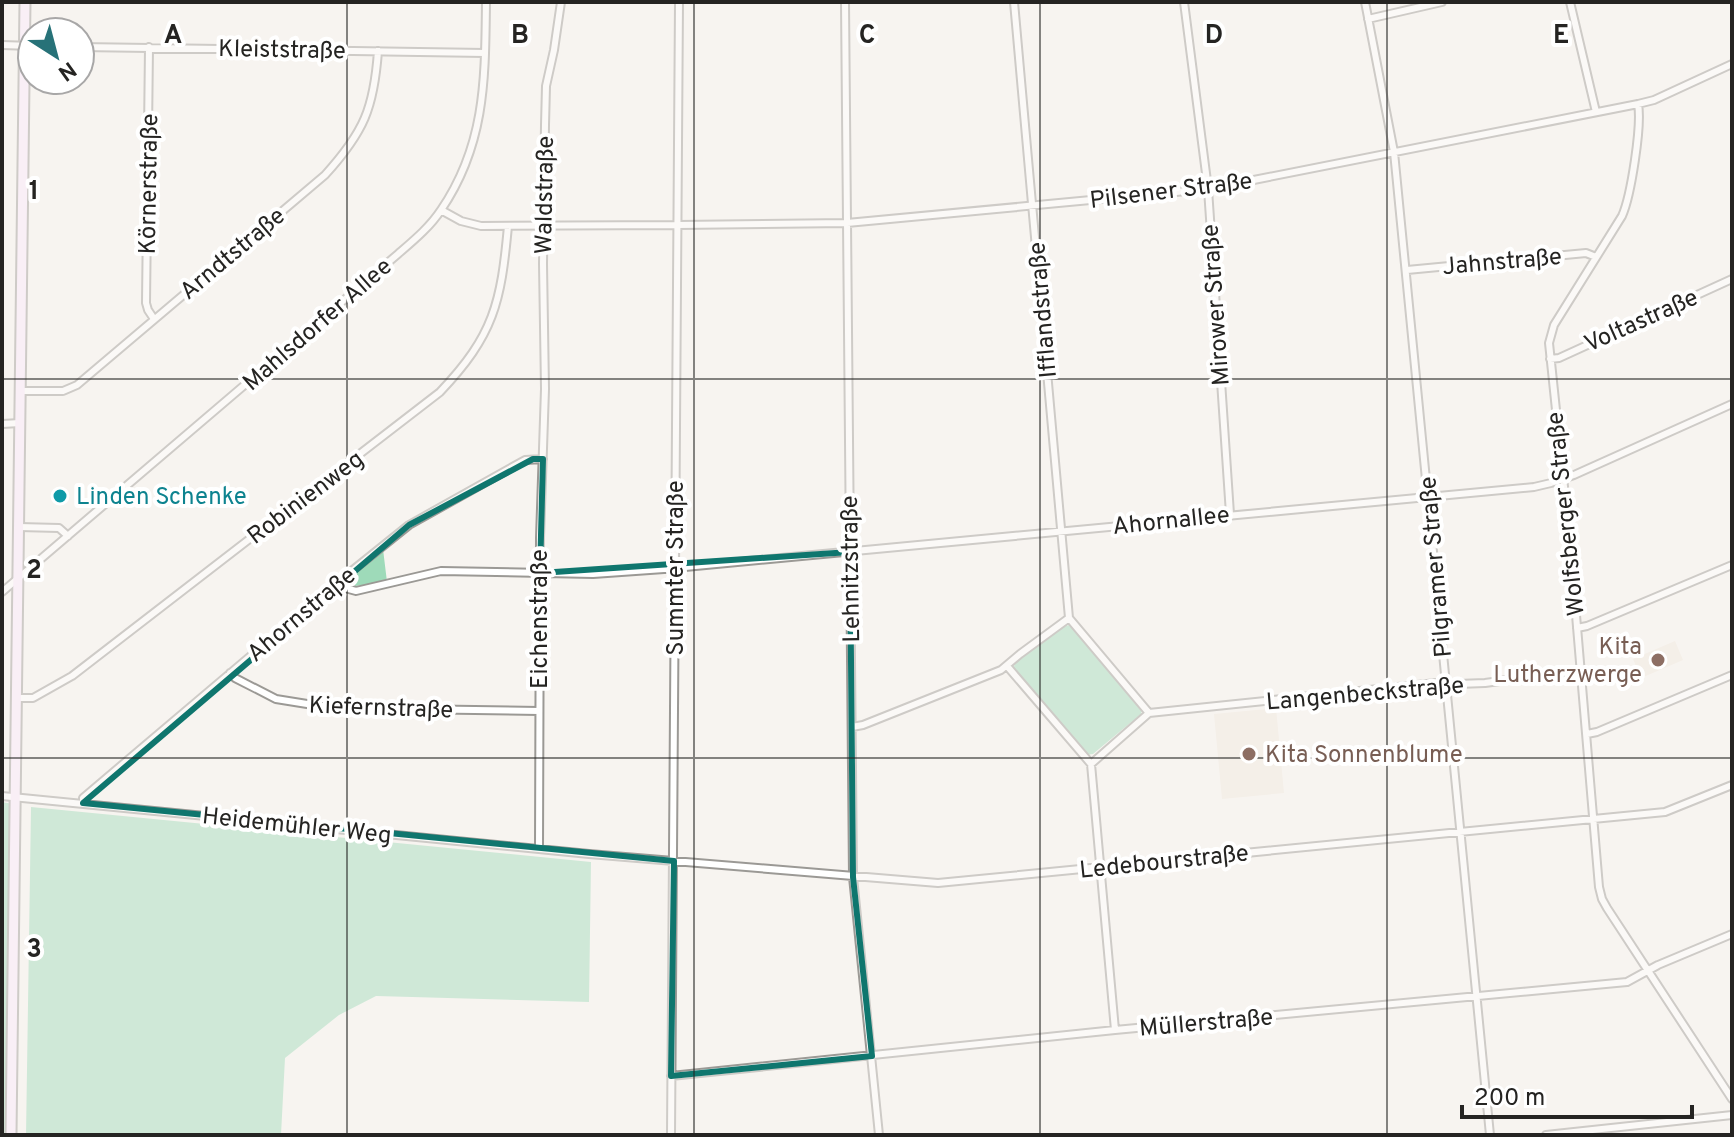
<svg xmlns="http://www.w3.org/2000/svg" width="1734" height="1137" viewBox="0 0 1734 1137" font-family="Overpass,sans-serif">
<rect width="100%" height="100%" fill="#f7f4f0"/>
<path fill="#efe8dd" d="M1675,641l8,19 -42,18 -8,-19z
M1276,708l8,85 -62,6 -8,-85z"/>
<path fill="#9edab9" d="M383,549l4,33 -32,4 -4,-9z
M1069,625l4,1 69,83 -1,5 -48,40 -8,1 -72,-87 4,-8 44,-32z
M2,802l11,2 -4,331h-7z
M31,807l560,55 -2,140 -213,-6 -37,19 -54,43 -4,77h-255z"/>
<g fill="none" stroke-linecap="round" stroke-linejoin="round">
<defs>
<path id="street" d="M845,2l8,875 26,258
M1014,2l55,616
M1184,2l24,187 22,325
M1365,2l29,150 96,983
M1570,2l26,110
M1368,19l74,-17
M2,45l30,1
M80,47l405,6
M149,47l-3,256 2,7 6,9
M1638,104c4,21 -7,92 -16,112l-68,109 -5,18 21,201 29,343 3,12 5,9 125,191
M441,210l20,11 20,5 197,-1 169,-2 361,-34 430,-85 16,-4 78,-36
M1407,270l179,-17 10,4
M1550,359l9,-1 173,-79
M21,391h42l14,-6 248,-210c39,-43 49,-67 53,-124
M2,424l18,-1
M19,527l40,1 9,8
M338,582l7,6 11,3 85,-20 152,3 71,-5 870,-82 17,-4 23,-8 158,-71
M2,592l396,-338c15,-13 32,-27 43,-44 45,-66 44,-132 45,-208
M1069,618l80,95
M1577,628l10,-2 145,-61
M1007,666l84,98 58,-51
M230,673l5,5 41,21 56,9 207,3
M17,698h16l39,-22 368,-284c54,-57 61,-89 68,-166
M1149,713l297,-31 12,2 27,-1 96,-13
M852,727l11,-2 138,-55 19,-16 49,-36
M1587,734l10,-2 135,-57
M1091,764l24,266
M2,796l587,58 349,29 727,-71 67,-27
M83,803v-5l255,-216 71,-57 116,-65 18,-1
M539,848l1,-310 5,-149 -2,-125 2,-139 1,-39 8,-36 7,-48
M671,1076l444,-46 512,-48 31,-17 74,-31
M671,1135l8,-1133
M1546,1135l186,-20"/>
<path id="secondary" d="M11,1135l14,-1133"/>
</defs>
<use href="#street" stroke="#9b9995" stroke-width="10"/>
<use href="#secondary" stroke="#9b9995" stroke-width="13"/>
<use href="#street" stroke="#fff" stroke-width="6"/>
<use href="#secondary" stroke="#fae8fc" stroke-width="9"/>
</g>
<path d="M0 0H1734V1137H0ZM533,459h10l-3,114 310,-21 3,325 19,179 -201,20 3,-215 -591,-58 326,-278z" fill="#f7f4f0" fill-opacity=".55" fill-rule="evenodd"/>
<path fill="none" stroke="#0f766e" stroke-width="6" stroke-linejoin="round" d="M533,459h10l-3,114 310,-21 3,325 19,179 -201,20 3,-215 -591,-58 326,-278z"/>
<path fill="none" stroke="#252422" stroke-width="2" stroke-opacity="0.55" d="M347,2v1133M694,2v1133M1040,2v1133M1387,2v1133M2,379h1730M2,758h1730"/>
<circle fill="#0f9aa8" stroke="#fff" stroke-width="3" cx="60" cy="496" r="8"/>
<g fill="#8d6e63" stroke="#fff" stroke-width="3">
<circle cx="1658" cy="660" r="8"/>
<circle cx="1249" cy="754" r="8"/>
</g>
<g text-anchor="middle" stroke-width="8" stroke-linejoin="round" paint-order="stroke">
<g font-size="24" fill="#252422" stroke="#fff">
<text transform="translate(282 49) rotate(1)" y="8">Kleiststraße</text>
<text transform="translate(148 184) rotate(-89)" y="8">Körnerstraße</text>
<text transform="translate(1171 190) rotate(-7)" y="8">Pilsener Straße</text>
<text transform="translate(544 195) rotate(-89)" y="8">Waldstraße</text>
<text transform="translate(232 253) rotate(-40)" y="8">Arndtstraße</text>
<text transform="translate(1502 261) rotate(-5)" y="8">Jahnstraße</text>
<text transform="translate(1215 305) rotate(-94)" y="8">Mirower Straße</text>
<text transform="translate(1042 310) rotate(-95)" y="8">Ifflandstraße</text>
<text transform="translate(1641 320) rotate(-24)" y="8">Voltastraße</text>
<text transform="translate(317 324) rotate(-41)" y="8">Mahlsdorfer Allee</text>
<text transform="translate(305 497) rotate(-37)" y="8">Robinienweg</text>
<text transform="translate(1565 514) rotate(-96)" y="8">Wolfsberger Straße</text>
<text transform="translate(1171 520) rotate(-6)" y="8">Ahornallee</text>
<text transform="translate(1435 567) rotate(-95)" y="8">Pilgramer Straße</text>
<text transform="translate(675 568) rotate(-90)" y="8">Summter Straße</text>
<text transform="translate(850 569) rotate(-91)" y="8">Lehnitzstraße</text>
<text transform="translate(301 614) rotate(-40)" y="8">Ahornstraße</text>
<text transform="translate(539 619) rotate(-90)" y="8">Eichenstraße</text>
<text transform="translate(1365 693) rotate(-5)" y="8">Langenbeckstraße</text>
<text transform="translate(381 707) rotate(2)" y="8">Kiefernstraße</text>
<text transform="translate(297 825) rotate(6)" y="8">Heidemühler Weg</text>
<text transform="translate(1164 861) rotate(-6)" y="8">Ledebourstraße</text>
<text transform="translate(1206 1022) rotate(-5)" y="8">Müllerstraße</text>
</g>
<g font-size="24" fill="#0d838f" stroke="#fff" text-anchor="start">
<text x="76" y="504">Linden Schenke</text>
</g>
<g font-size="24" fill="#785e54" stroke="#fff" text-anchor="end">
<text x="1642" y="654">Kita<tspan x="1642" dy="28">Lutherzwerge</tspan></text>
<text x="1265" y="762" text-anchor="start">Kita Sonnenblume</text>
</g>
</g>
<g font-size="26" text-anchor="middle" font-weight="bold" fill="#252422" stroke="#fff" stroke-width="8" stroke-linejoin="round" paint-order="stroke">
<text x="173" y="43">A</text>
<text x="520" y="43">B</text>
<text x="867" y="43">C</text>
<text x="1214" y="43">D</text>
<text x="1561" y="43">E</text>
<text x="34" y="199">1</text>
<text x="34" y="578">2</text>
<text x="34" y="957">3</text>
</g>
<rect width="1734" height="1137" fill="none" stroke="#252422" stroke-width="8"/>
<g transform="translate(56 56) rotate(144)"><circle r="38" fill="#ffffff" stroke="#a8a7a7" stroke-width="2"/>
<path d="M0-6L14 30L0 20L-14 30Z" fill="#277278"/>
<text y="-12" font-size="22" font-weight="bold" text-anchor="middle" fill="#252422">N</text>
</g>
<path d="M1462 1105v12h230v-12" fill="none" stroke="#252422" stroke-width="4"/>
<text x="1474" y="1105" font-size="24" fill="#252422" stroke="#ffffff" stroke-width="6" paint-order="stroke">200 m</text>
</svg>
